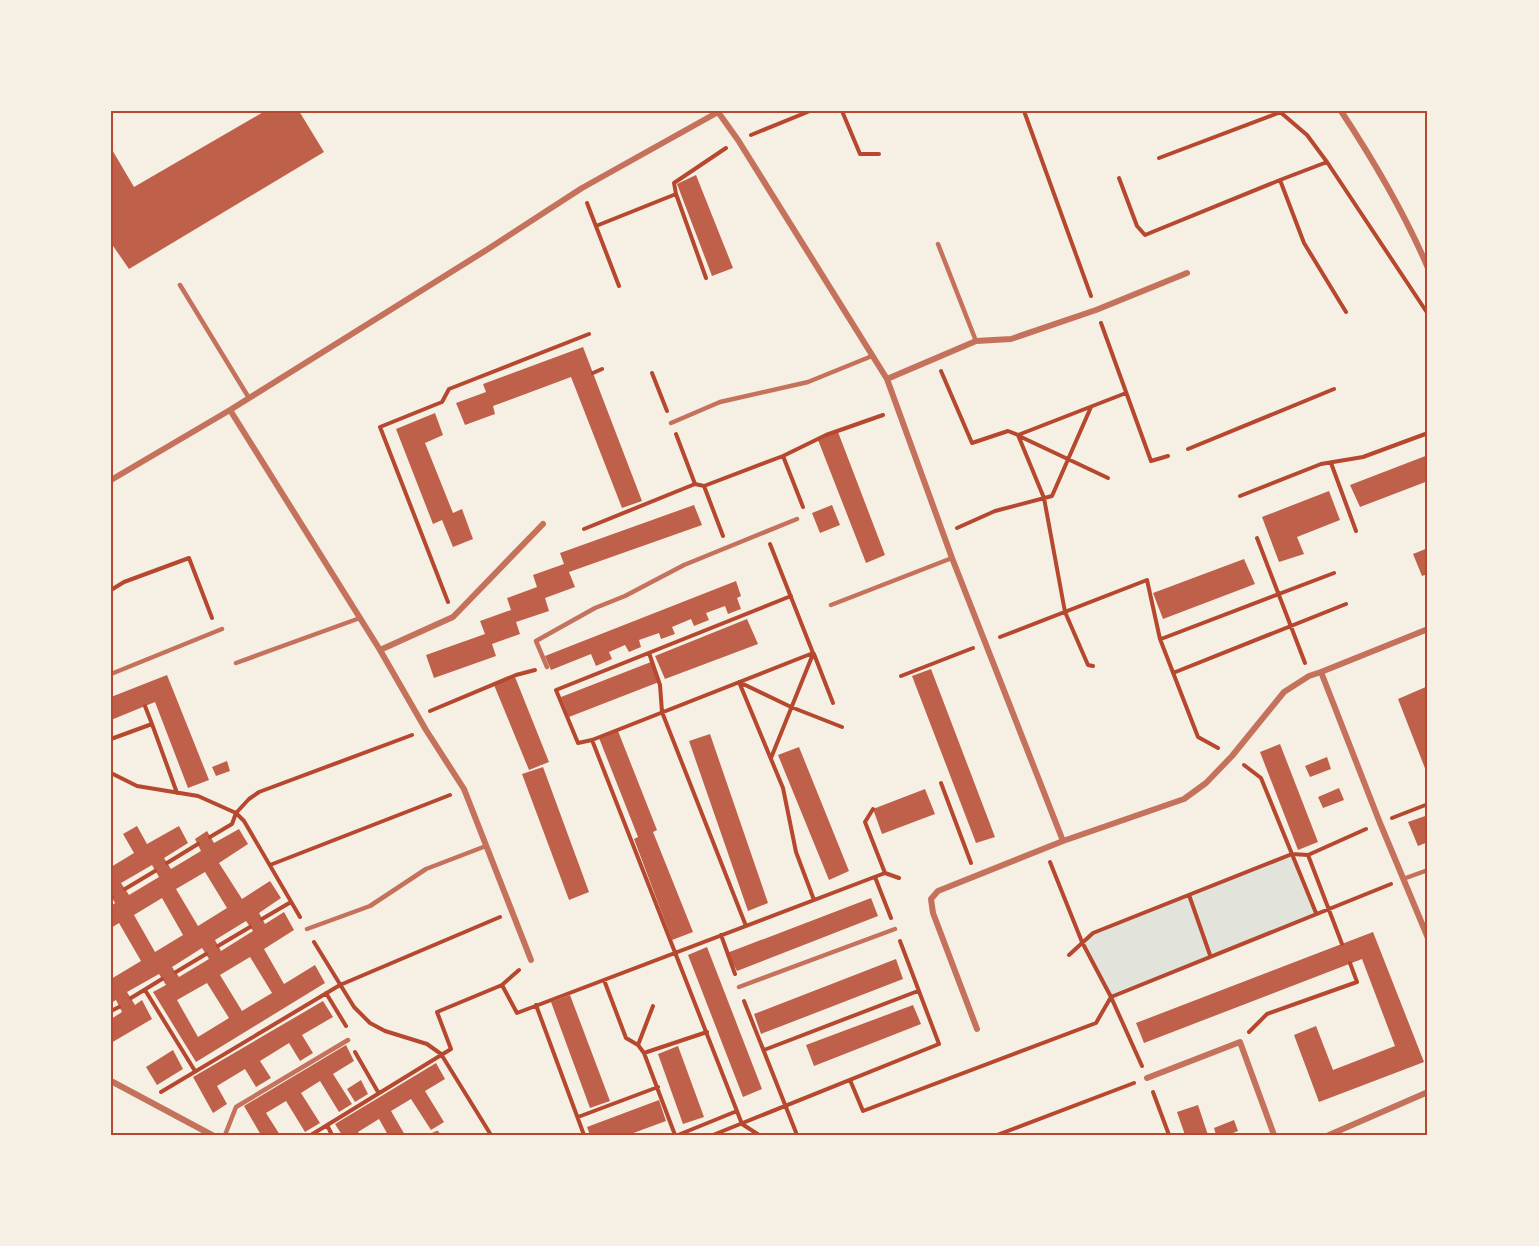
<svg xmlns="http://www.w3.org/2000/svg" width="1539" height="1246" viewBox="0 0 1539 1246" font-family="'PT Sans Narrow',sans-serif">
<rect width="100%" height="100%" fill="#f6efe4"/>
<path fill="#e2e4dc" d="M1292,854l24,59 -205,84 -29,-55 11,-9z"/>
<path fill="#bf614a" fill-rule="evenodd" d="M265,111h34l25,41 -195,117 -18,-26v-95l23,39z
M696,175l37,93 -21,8 -35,-92z
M583,347l59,154 -20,7 -51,-131 -78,29 2,8 -30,11 -9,-22 30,-11 -3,-8z
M435,413l8,22 -18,8 28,70 9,-4 11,30 -20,8 -11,-27 -9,4 -37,-95z
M838,432l47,123 -19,8 -48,-123z
M1428,455v26l-68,26 -10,-22z
M1329,491l11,29 -43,17 7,17 -25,8 -17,-45z
M694,505l8,20 -133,47 6,15 -30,11 4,13 -33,11 4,12 -28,10 4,12 -62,22 -8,-23 59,-21 -5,-13 31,-11 -4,-12 30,-11 -4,-12 31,-11 -4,-11z
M832,505l8,20 -20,8 -8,-20z
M1428,548v26l-6,2 -9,-22z
M1244,559l11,25 -92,35 -10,-26z
M736,581l5,15 -4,2 4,11 -13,5 -3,-8 -19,7 3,7 -15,6 -3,-7 -19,8 3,7 -14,5 -2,-6 -20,7 2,7 -12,5 -4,-7 -16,7 3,7 -16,7 -5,-12 -40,16 -6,-14z
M747,619l11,25 -93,35 -10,-23z
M651,662l8,20 -90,35 -8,-20z
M931,669l64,168 -19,6 -64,-167z
M167,675l42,105 -21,8 -33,-86 -44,18v-23z
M515,677l34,85 -20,8 -35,-85z
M1428,686v23l-2,1 2,5v61l-30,-77z
M618,731l39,99 -4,2 40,100 -21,8 -38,-101 4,-2 -39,-99z
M710,734l58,169 -20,8 -59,-170z
M1280,744l38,98 -20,8 -38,-98z
M799,747l50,124 -20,9 -51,-125z
M1327,757l4,12 -21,8 -5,-11z
M227,761l3,10 -14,5 -4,-9z
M543,767l46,125 -20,8 -47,-126z
M1339,788l5,12 -21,8 -5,-11z
M925,789l10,25 -53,20 -9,-25z
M1428,815v27l-10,4 -10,-24z
M137,826l10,18 32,-18 9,17 -24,15 7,11 30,-18 -6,-12 12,-8 7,12 25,-14 9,15 -29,19 23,36 28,-18 11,17 -22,15 6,11 19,-12 10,18 -30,19 20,35 31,-19 10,18 -129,79 -43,-70 13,-7 -7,-11 -32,18 8,13 7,-5 10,19 -41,24v-24l11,-7 -6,-12 -5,3v-24l30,-18 -22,-38 -8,5v-22l4,-3 -4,-7v-29l23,-14 -11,-19zM152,865l7,12 -30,18 -8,-12zM205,872l22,36 -29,18 -22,-37zM162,898l21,37 -28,17 -21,-37zM246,921l7,10 -32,20 -6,-11zM202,948l7,11 -30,18 -7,-10zM250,957l22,36 -30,18 -22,-36zM207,983l22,35 -31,19 -21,-37z
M871,898l7,18 -141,55 -10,-18z
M1373,932l51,130 -105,40 -25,-67 22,-9 17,44 62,-24 -33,-87 -218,84 -8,-20z
M707,947l55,142 -19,8 -55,-142z
M896,959l7,20 -142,55 -7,-20z
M570,995l40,106 -20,7 -39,-106z
M323,1001l10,16 -31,18 11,18 -13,8 -11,-18 -29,18 11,17 -15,9 -11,-18 -28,17 10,18 -14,9 -20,-36z
M913,1005l8,19 -107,42 -8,-21z
M346,1045l8,16 -21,13 19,30 -13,8 -19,-31 -19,12 19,30 -15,9 -19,-31 -20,12 14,22h-19l-17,-29z
M678,1046l26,71 -21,7 -25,-70z
M173,1050l10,19 -26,16 -11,-18z
M436,1063l9,16 -20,12 19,31 -13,8 -20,-31 -20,12 14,24h-17l-9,-16 -21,13 2,3h-18l-7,-11z
M361,1080l7,14 -13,8 -8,-13z
M659,1100l7,21 -38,14h-38l-3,-8z
M1198,1105l10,30h-23l-8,-23z
M1234,1120l4,11 -10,4h-12l-2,-7z"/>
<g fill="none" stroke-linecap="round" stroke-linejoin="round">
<path stroke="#b5482f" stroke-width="4" d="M842,111l18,43h19
M1024,111l67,185
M1279,111l28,24 20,27 101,152
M751,135l59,-24
M1159,158l122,-46
M1327,162l-47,18 24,63 42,69
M1119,178l18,48 8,9 135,-55
M676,194l-2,-11 52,-35
M587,203l32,83
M596,226l80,-32 30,84
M1101,323l50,138 17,-5
M941,371l31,72 36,-12 10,4 26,63 21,114 23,53 5,1
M593,373l9,-4
M652,373l15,38
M676,434l19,50 9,2 19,50
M1018,435l108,-42
M1019,436l89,42
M1188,449l146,-60
M1331,463l25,68
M704,486l79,-30
M1240,496l81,-32 42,-7 65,-24
M803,507l-20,-51 43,-21 57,-20
M957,528l38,-17 57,-15 39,-89
M584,529l111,-45
M1257,538l48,125
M111,590l13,-8 65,-24 23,60
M448,602l-68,-175 62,-25 7,-13 140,-55
M1000,637l147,-57 13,59 38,98 20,11
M1161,639l173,-66
M649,653l11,32 2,27 84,214
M814,654l19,49
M1173,673l173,-69
M901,676l72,-28
M739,682l44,106 13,64 18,48
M739,682l52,25 51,20
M145,706l7,18
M430,711l86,-36 19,-5
M111,739l41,-15 25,69
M592,740l-14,3 -22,-53 235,-94
M771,758l42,-104
M1244,765l17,13 55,135
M111,773l26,13 61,10 38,17 8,8 56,96
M941,783l30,80
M873,809l-8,13 20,51
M1392,818l36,-14
M210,837l22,-13 4,-11 13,-14 10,-7 153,-57
M1308,855l34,89
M1050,862l32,80 29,55 31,69
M167,863l31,-19
M270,865l180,-70
M875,877l16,41
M125,889l30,-18
M1189,895l21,60
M111,898l1,-1
M262,919l29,-17
M721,935l14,39
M314,942l40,65 16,16 15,8 42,13 14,10 50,81
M218,946l32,-19
M1069,955l24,-22 199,-79 16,1 58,-26
M176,972l30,-18
M604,980l22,58 12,7 6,8 63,-21
M502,985l15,28 368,-140 14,5
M145,990l50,81
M326,993l20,33
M131,998l31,-19
M744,1001l53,134
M536,1005l48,130
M111,1011l8,-4
M1249,1032l18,-18 90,-32 -7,-19
M638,1045l15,-39
M764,1050l154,-59
M355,1052l23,40
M644,1053l31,82
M850,1080l13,31 233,-88 15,-26 280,-113
M161,1092l179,-107 160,-68
M1153,1092l16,43
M578,1117l80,-30
M327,1125l5,10
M311,1135l140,-86 -14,-37 65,-27 17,-15
M678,1135l59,-24
M713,1135l226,-91 -39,-103
M759,1135l-17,-11 -150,-384 221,-87 -43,-109
M997,1135l137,-52"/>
<path stroke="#c5725c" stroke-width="4.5" d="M938,244l38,97
M180,285l69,113
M671,423l49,-21 88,-20 64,-26
M831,605l121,-47
M236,663l124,-45
M547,667l-11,-26 59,-33 30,-12 59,-31 113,-46
M111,674l111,-45
M1403,879l25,-9
M307,929l63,-23 56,-37 60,-23
M739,987l156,-58
M225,1135l11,-28 112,-67
M433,1135l4,-2"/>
<path stroke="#c5725c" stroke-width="6" d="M1341,111c33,50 63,101 87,157
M718,112l20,28 149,239 65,179 111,283
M887,379l89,-38 35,-2 85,-29 91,-37
M230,410l150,240 73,-33 90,-93
M111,480l119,-70 258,-161 94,-61 138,-77
M380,650l46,80 38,59 67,171
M1321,672l107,-43
M977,1029l-44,-116 -2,-14 7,-8 125,-50 121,-42 22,-16 26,-27 52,-64 25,-16 12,-4 59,151 48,115
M1147,1078l93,-36 34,93
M111,1081l101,54
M1329,1135l99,-43"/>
</g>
<rect width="1539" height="1246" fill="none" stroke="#f6efe4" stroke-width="225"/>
<rect x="112" y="112" width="1314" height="1022" fill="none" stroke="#b5482f" stroke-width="2"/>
</svg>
